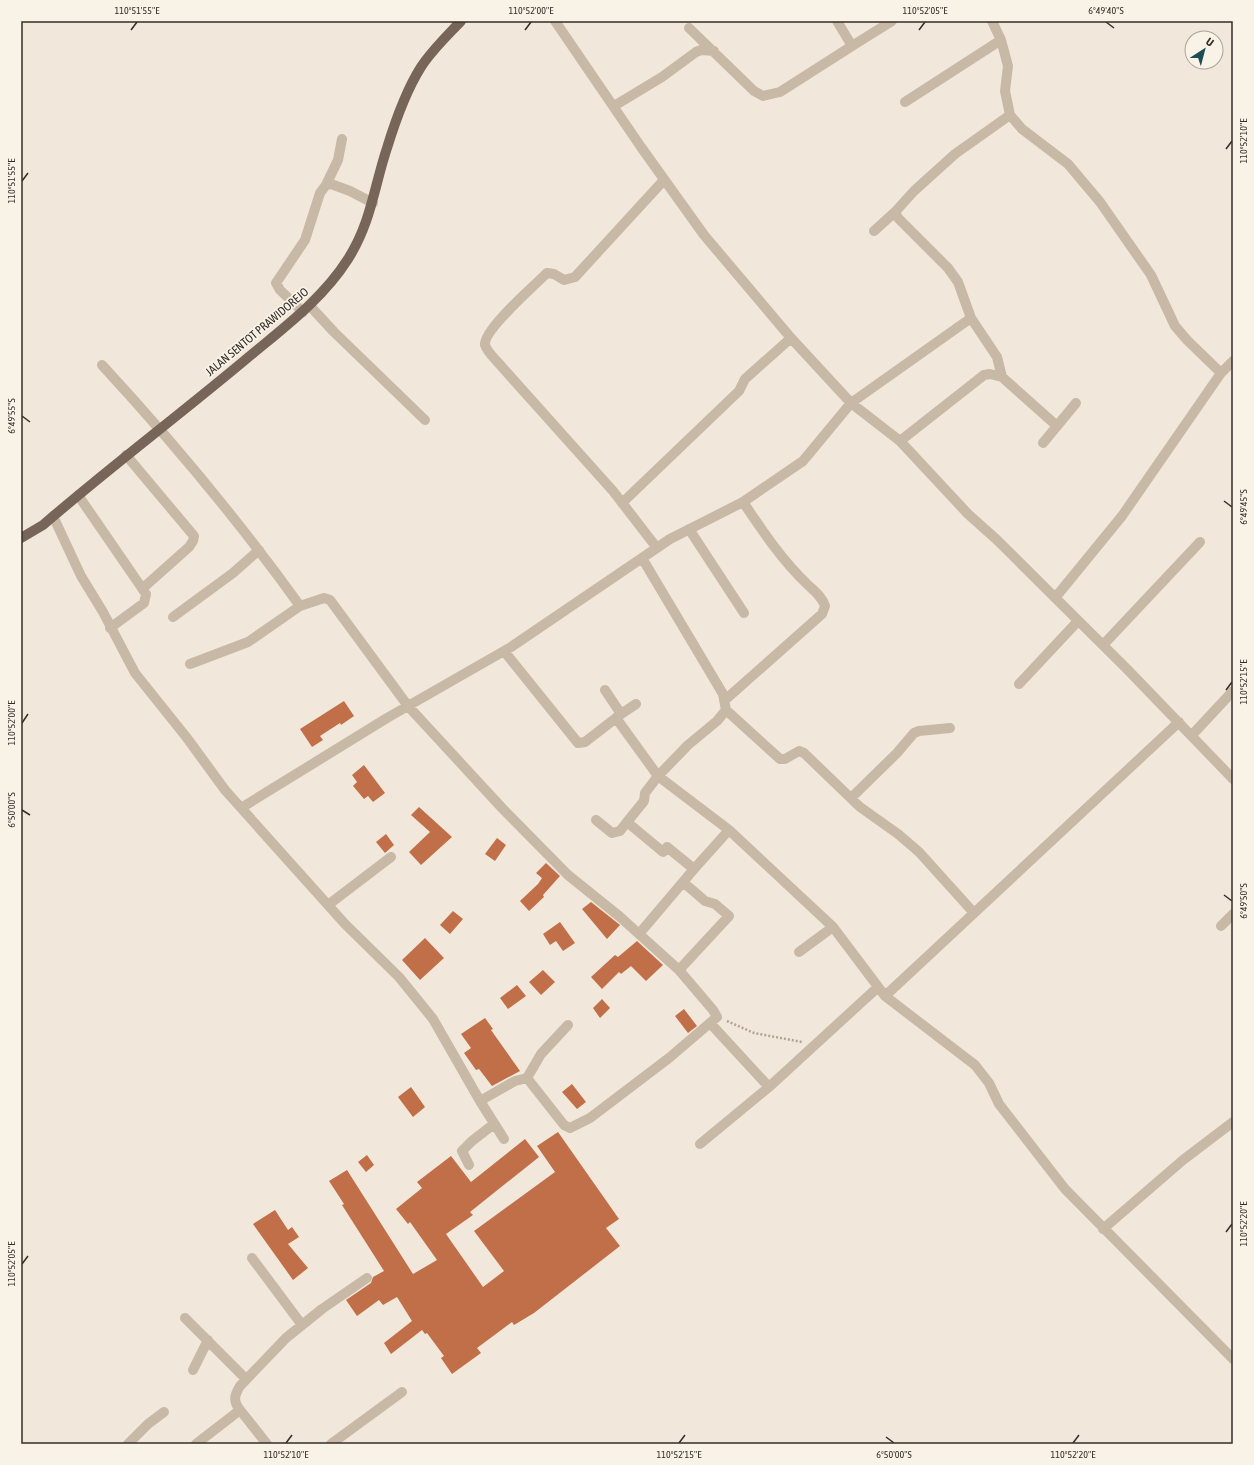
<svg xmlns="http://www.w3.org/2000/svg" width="1254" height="1465" viewBox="0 0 1254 1465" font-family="'Asap Condensed',sans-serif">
<rect width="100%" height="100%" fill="#f1e8db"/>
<path fill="#c16f48" d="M344,701l10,15 -13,9 -1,-2 -20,13 3,4 -11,7 -12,-18z
M364,765l21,28 -12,9 -5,-6 -4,3 -11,-13 4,-4 -5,-7z
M419,807l33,30 -31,28 -12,-13 21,-20 -19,-17z
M386,834l8,11 -9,8 -9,-11z
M497,838l9,7 -11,16 -10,-7z
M546,863l14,13 -17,19 1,2 -15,14 -9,-10 18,-17 4,-6 -6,-5z
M591,902l29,23 -13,14 -25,-30z
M453,911l10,8 -13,15 -10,-9z
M560,922l15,21 -12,8 -7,-10 -6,4 -7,-11z
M425,938l19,20 -24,22 -18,-20z
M637,941l26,24 -17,16 -15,-15 -10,8 -2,-2 -17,17 -11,-12 24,-22 3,2z
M543,970l12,12 -14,13 -12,-13z
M517,985l9,11 -18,13 -8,-11z
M602,999l8,9 -10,10 -7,-10z
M684,1009l13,17 -9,7 -13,-17z
M485,1018l8,11 -2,1 29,41 -28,15 -13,-17 -3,1 -12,-17 7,-5 -10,-14z
M572,1084l14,18 -9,7 -15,-17z
M411,1087l14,20 -12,10 -15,-20z
M558,1132l61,87 -13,9 14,18 -86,67 -20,12 -2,-3 -35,26 4,5 -29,21 -11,-16 3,-2 -17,-23 -2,1 -3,-4 -31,24 -7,-11 28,-22 -15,-24 -14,8 -4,-5 -22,16 -11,-16 25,-17 2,-6 11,-6 -42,-66 2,-1 -15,-23 18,-11 66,104 24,-14 -27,-38 -2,2 -12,-15 26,-21 -5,-6 34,-26 20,26 54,-43 14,18 -69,55 3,3 -27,19 37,53 21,-16 -30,-40 81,-59 -18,-26z
M367,1155l7,10 -8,7 -8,-10z
M275,1210l13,20 4,-3 7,10 -11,7 20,24 -15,12 -40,-56z"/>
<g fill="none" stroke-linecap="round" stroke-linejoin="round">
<path stroke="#b4a392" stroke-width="2.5" stroke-dasharray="2 2" stroke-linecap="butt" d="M727,1021l27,12 48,9"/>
<path stroke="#c8b9a7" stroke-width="10" d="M555,21l86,126 63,88 87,103 60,65 49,38 68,73 28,25 130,129 107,111
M837,21l15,25 40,-25
M992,21l9,19 7,26 -3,25 5,24 12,14 46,35 32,38 51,73 24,51 12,14 34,33
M689,28l65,63 9,5 17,-4 72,-46
M905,102l96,-62
M614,106l48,-29 34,-25 5,-2 13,1
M326,185l12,-25 4,-21
M874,231l21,-19
M310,306l24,26 91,88
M303,312l-23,-22 -4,-7 29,-43 15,-47 6,-8 5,-1 19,7 23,12
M1002,377l-5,-20 -26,-39 -13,-36 -10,-14 -50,-50 -3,-6 19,-21 41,-37 55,-39
M900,441l84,-66 6,-1 12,3 55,49
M1043,443l33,-40
M126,455l68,81 -1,5 -4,6 -46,41
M78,495l68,99 -2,9 -34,25
M622,503l117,-112 6,-12 46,-41
M53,516l28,60 22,36 32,61 52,65 38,52 120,134 54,53 34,42 47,82 35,-20 12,-3 37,47 6,3 20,-10 79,-60 48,-41 -4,-7 -34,-40 -60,-54 -51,-41 -66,-67 -94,-102 -78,-106 -6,-2 -24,8c-61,-85 -127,-164 -198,-241
M689,529l55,84
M657,548l-44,-57 -111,-124c-5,-6 -15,-15 -17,-22 -2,-15 50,-60 62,-72l7,1 10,6 11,-3 89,-97
M642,558l81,136 3,16 -9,11 -29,24 -30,31 71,54 104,97 52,69 90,69 14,18 10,21 66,85 168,170
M1055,598l67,-82 99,-143 12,-12
M173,617l60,-44 26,-23
M1103,645l97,-103
M504,651l74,92 7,-1 31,-24
M190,664l58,-22 52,-36
M1019,684l59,-63
M605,690l16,24 -5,4 42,58 -13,17 -1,8 -17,21 36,30 4,-5 27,22 -55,65
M725,700l97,-86 3,-8c-3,-10 -12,-16 -19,-23 -25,-24 -44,-53 -63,-81
M726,710l54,49h5l14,-8 5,2 56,54 38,27 21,18 55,61
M621,714l15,-10
M1192,735l41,-44
M851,798l46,-45 17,-20 5,-2 31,-3
M241,808l146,-90 124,-71 159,-108 73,-37 60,-41 48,-58 120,-85
M596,820l16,13 8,-2 7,-9
M694,869l35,-39
M328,905l63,-48
M1221,926l12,-12
M799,952l34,-25
M679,970l50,-54 -14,-12 -10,-3 -22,-19
M885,996l294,-274
M710,1023l59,64
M527,1078l14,-24 27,-29
M480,1101l24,38
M700,1144l69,-57 108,-99
M469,1165l-7,-14 10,-10 22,-17
M1103,1229l80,-69 50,-38
M252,1258l50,67
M185,1318l61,61
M193,1370l15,-30
M240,1410c-7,-9 -6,-14 0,-24l46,-48 36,-29 45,-31
M128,1444l20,-20 16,-12
M196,1444l44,-34 27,34
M331,1444l71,-52"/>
<path stroke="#776559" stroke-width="10" d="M21,538l22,-13c66,-57 135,-109 202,-165 37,-31 77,-60 103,-101 23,-36 26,-72 39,-111 8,-26 20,-59 34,-81 11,-17 26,-31 40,-46"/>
</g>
<path fill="none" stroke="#352d28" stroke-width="1.5" d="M1106,22l8,6M131,30l6,-8M525,30l6,-8M919,30l6,-8M1226,149l6,-8M22,181l6,-8M22,416l8,6M1224,501l8,6M1226,690l6,-8M22,723l6,-9M22,810l8,5M1224,895l8,6M1226,1232l6,-8M22,1264l6,-8M886,1437l8,6M286,1443l6,-8M679,1443l6,-8M1073,1443l6,-8"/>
<g text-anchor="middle" stroke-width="3.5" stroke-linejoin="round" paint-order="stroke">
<g font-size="12" fill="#352d28" stroke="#f9f2e7">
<text transform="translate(257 332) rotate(-40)" y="4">JALAN SENTOT PRAWIDOREJO</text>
</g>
</g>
<rect width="1254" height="1465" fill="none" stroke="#f9f2e7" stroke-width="44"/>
<g transform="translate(1204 50) rotate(36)"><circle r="19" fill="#f9f2e7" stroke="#aba39b"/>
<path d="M0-3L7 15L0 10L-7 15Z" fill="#1f4d55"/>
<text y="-6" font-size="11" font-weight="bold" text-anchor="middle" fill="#352d28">U</text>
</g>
<rect x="22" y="22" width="1210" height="1421" fill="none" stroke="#352d28" stroke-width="1.5"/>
<g font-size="10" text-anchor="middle" fill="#352d28">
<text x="137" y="14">110°51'55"E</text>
<text x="531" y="14">110°52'00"E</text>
<text x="925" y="14">110°52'05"E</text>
<text x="1106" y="14">6°49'40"S</text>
<text transform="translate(1243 141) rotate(-90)" y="4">110°52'10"E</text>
<text transform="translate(11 181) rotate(-90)" y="4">110°51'55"E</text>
<text transform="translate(11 416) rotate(-90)" y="4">6°49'55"S</text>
<text transform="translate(1243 507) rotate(-90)" y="4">6°49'45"S</text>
<text transform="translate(1243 682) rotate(-90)" y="4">110°52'15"E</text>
<text transform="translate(11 723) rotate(-90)" y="4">110°52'00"E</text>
<text transform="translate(11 810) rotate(-90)" y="4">6°50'00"S</text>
<text transform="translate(1243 901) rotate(-90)" y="4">6°49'50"S</text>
<text transform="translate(1243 1224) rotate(-90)" y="4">110°52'20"E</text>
<text transform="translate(11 1264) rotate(-90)" y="4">110°52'05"E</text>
<text x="286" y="1458">110°52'10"E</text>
<text x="679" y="1458">110°52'15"E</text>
<text x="894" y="1458">6°50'00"S</text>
<text x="1073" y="1458">110°52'20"E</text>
</g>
</svg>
